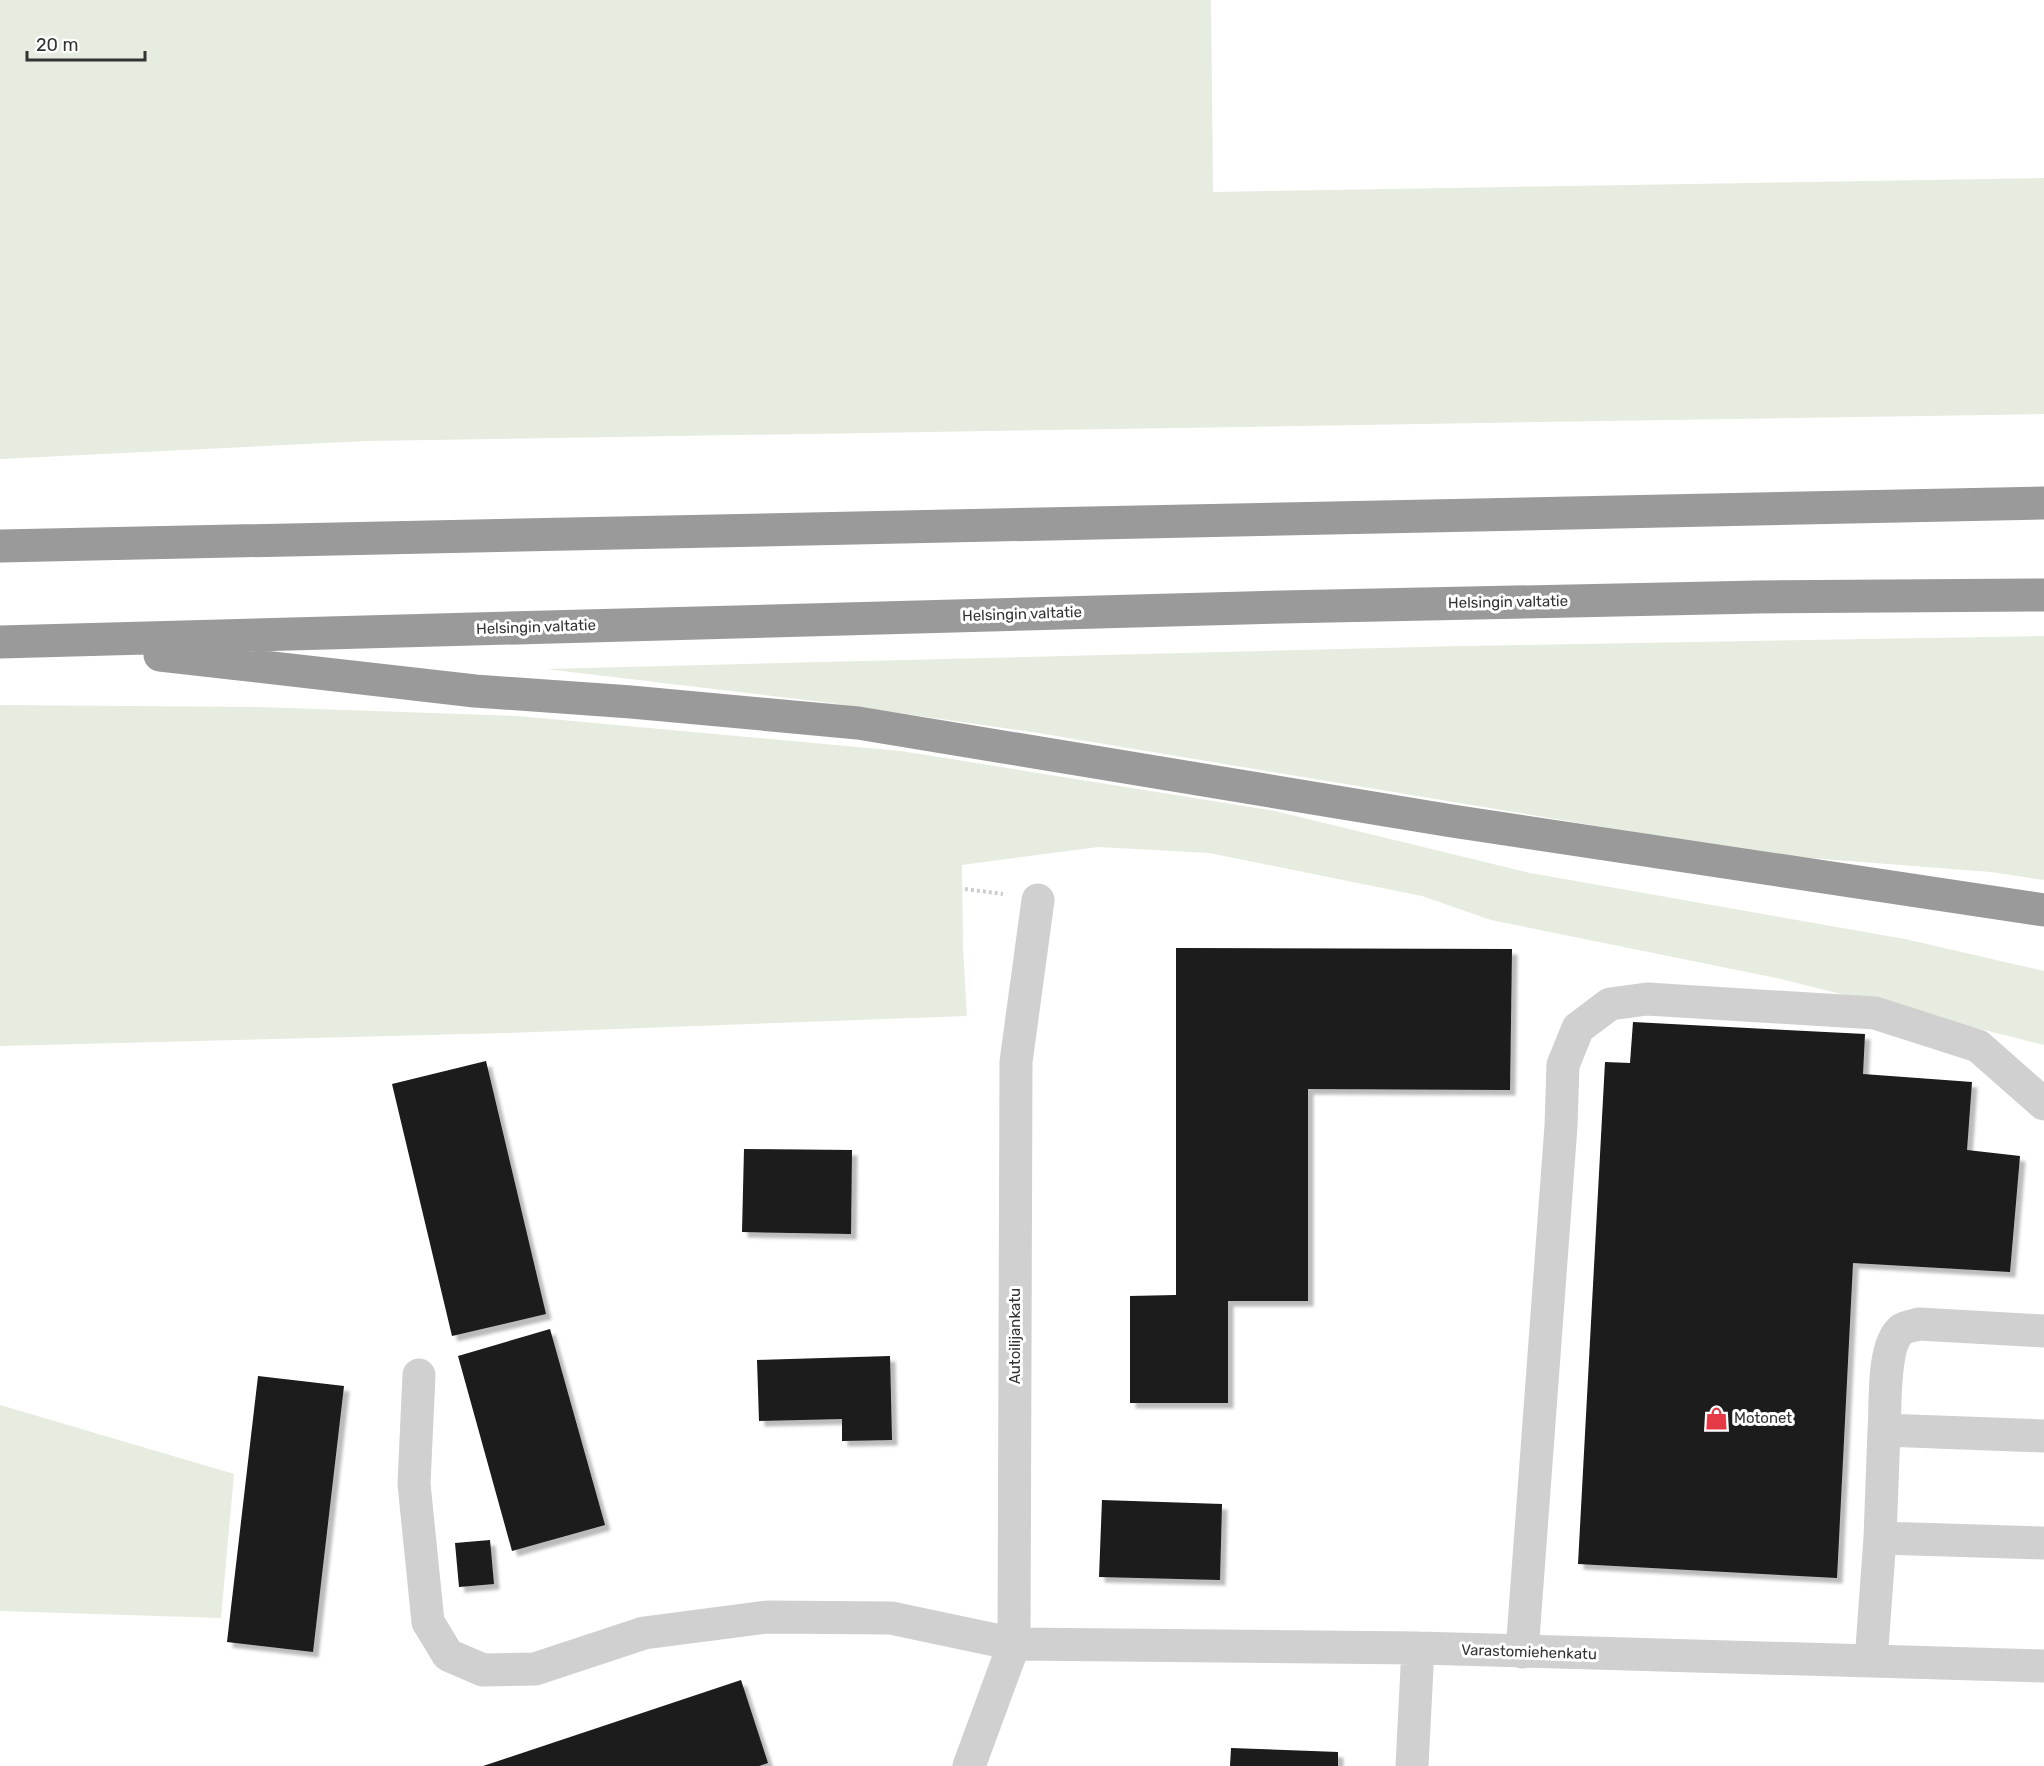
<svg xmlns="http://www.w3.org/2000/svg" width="2044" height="1766" viewBox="0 0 2044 1766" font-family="Rubik,sans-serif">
<defs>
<filter id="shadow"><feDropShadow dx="5.5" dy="5.5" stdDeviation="1.5" flood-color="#0004"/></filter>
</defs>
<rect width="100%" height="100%" fill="#fff"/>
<path fill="#e6ecdf" d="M0,0h1211l2,192 831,-14v236l-1678,27 -366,18z
M2044,636v244l-53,-8 -219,-17 -740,-123 -209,-30 -277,-33 917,-23z
M0,705l260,2 258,9 383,35 374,60 255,62 375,66 139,32v74l-263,-66 -290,-59 -69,-24 -213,-43 -111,-6 -136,18 1,83 4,68 -462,17 -505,13z
M0,1405l234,69 -13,144 -221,-7z"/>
<path fill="#1a1a1a" filter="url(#shadow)" d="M1176,948l336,1 -2,141 -202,-1v212h-80v102h-98v-107l46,-1z
M1633,1022l232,12 -2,40 109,8 -5,68 53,6 -10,116 -157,-9 -16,315 -259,-14 27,-502 25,1z
M486,1061l60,253 -94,22 -60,-252z
M744,1149l108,1 -1,84 -109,-2z
M550,1329l55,196 -93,26 -54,-195z
M890,1356l2,84 -50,1v-22l-83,2 -2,-61z
M258,1376l86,10 -31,266 -86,-10z
M1102,1500l120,4 -2,76 -121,-3z
M490,1540l4,44 -35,3 -4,-44z
M741,1680l27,83 -9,3h-276z
M1231,1748l107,4v14h-108z"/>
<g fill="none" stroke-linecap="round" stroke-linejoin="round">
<path stroke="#cdcdcd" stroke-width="4" stroke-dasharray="3 3" stroke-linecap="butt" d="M965,889l38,5"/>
<path stroke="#d0d0d0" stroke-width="33" d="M2044,1331l-125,-7c-6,2 -13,2 -18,6 -19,16 -15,75 -17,100l160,6
M419,1375l-5,109 14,138 20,33 35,15 52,-1 109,-36 123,-16 124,1 123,26 404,4 626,18
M1880,1538l164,5
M1522,1652l39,-526 2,-61 15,-37 32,-24 37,-5 228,14 103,33 66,58
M1871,1661l9,-123 4,-108
M969,1766l45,-122 2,-582 22,-162
M1412,1766l6,-118"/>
<path stroke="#9a9a9a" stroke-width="33" d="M0,546l2044,-43
M0,642l1282,-35 476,-10 286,-2
M160,655l315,36 156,11 227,21 594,98 592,89"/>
</g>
<defs>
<symbol id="shop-bare" viewBox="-9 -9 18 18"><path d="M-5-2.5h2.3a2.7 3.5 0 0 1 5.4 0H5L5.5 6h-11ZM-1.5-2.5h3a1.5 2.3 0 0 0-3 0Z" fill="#e63946" stroke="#fff" stroke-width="2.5" paint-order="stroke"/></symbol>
</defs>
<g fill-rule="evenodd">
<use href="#shop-bare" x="1700" y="1402" width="33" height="33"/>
</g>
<g text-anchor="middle" stroke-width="6" stroke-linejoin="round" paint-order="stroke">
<g font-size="15" fill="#333" stroke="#fff">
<text transform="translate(1508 602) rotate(-1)" y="5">Helsingin valtatie</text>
<text transform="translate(1022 614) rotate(-2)" y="5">Helsingin valtatie</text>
<text transform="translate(536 627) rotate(-2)" y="5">Helsingin valtatie</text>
<text transform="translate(1015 1336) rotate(-90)" y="5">Autoilijankatu</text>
<text transform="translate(1529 1652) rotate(2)" y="5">Varastomiehenkatu</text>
</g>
<g font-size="15" fill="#333" stroke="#fff" text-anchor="start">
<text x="1734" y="1423">Motonet</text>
</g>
</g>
<path d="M27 51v9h118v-9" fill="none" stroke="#333333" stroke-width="3"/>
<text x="36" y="51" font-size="18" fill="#333333" stroke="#ffffff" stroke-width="4.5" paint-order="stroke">20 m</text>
</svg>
